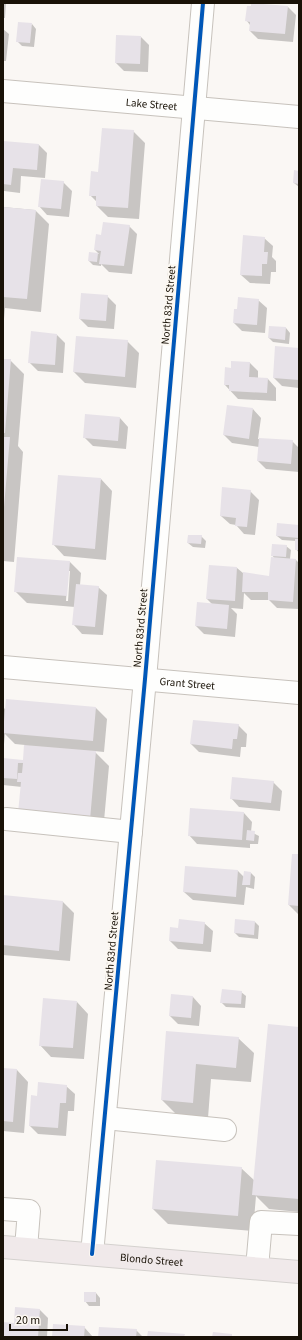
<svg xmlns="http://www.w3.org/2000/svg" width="302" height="1340" viewBox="0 0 302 1340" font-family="'Source Sans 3',sans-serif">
<rect width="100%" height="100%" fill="#faf7f4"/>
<path fill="#0003" fill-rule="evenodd" d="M3,3h3l-1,15h-2z
M288,7l8,8 -3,27 -35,-3 -8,-8v-6l-3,-4z
M32,24l4,5 -2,18 -12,-1 -4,-4z
M3,29l6,5 -3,27h-3z
M141,37l8,8 -1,27 -24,-1 -8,-8z
M133,131l12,12 -6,76 -31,-2 -11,-11v-4l-7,-7z
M3,142l36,3 8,8 -2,25 -24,-2 -1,17 -16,-2z
M299,172v20v-5l-5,-4z
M63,182l9,9 -3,26 -22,-2 -8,-9z
M3,207l32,3 14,14 -8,88 -36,-4 -1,11z
M129,226l8,8 -5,40 -23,-2 -8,-8v2l-8,-1 -4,-4 1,-8 9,1 -4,-4 7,-14z
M264,238l9,8 -1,11 4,4v11h-5l-1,12 -20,-1 -9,-8z
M107,296l9,9 -2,24 -26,-2 -8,-8z
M258,300l9,8 -2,25 -23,-2 -8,-8z
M270,327l16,1 4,5 -1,11 -16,-2 -4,-4z
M57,335l8,8 -2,30 -25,-2 -9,-9z
M127,341l12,12 -3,35 -51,-5 -11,-11z
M299,349v39l-17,-2 -8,-8z
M3,360h7l14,14 -6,72 5,6 -9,110 -11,-1z
M250,363l8,8v8h10l8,9v13l-38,-2 -13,-14 7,-16z
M253,409l8,9 -3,21 34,2 7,7v24l-33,-3 -8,-8 1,-14 -27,-4 -8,-8z
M120,418l8,9 -2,22 -33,-3 -9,-9z
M101,479l11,12 -6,69 -42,-4 -11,-12z
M250,491l9,9 -4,35 -11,-1 -8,-9 -6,-1 -9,-8z
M299,526v27l-3,-4v-8l-14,-1 -5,-4z
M201,536l5,5 -1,7 -12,-1 -5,-4z
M286,546l5,4 -1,9 6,1 3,3v46l-22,-1 -8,-8h-18l-7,-7 -1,16 -12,-1 6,6 -2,23 -31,-3 -8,-8 16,-22 -5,-5 3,-33 27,2 6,5 27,4 5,-18 -3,-4z
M70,562l11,11 -1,12 18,2 9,8 -4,40 -21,-1 -8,-9 1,-18 -48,-4 -12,-12zM68,571h2l-2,30h-2z
M3,707l3,3 90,-2 11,11 -3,33 -10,-1 15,15 -6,66 -81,-45 -19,-2v-26l21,2 1,-16 -10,-1 -10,-10 -2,21z
M238,725l9,9 -1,13h-5l-1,10 -41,-5 -8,-8z
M273,782l9,9 -2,20 -41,-4 -8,-9z
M244,813l8,9 -1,10 8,4 -1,8h-8v4l-53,-4 -8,-9z
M299,855v60l-10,-10z
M186,867l52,4 6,6 7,-4 4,4 -1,12 -8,-2 -2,18 -51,-5 -9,-8z
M3,896l60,6 11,11 -4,48 -67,-6z
M236,920l19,2 4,4 -1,13 -19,-2 -4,-4z
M204,923l9,8 -2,21 -33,-3 -8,-8 9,-12z
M241,992l5,4 -1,12 -19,-1 -5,-5z
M172,995l21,2 8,9 -2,20 -21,-2 -8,-8z
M77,1002l11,12 -4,45 -33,-2 -11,-12z
M299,1028v184l-30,-3 -13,-13 -3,35 -85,-7 -15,-15 88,-41 14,13z
M167,1032l71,6 16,15 -3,29 -40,-3 -3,39 -31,-3 -15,-15z
M3,1069l14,1 11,12 -4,51 -21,-2z
M66,1086l9,8 -1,17h-6l-2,25 -28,-2 -8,-8 8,-29z
M96,1293l4,5v8h-11l-4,-5z
M40,1310l8,8 -1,19h-44v-10l12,-3z
M84,1327l9,10h-40z
M136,1330l7,7h-44z"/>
<path fill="#e7e2e8" d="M251,3l37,3 -3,28 -36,-3 1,-9 -5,-1 2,-15h4z
M18,22l14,1 -2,20 -14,-1z
M116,35l25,1 -1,28 -25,-1z
M102,128l32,2 -6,78 -32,-2v-10h-7l2,-25 7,1z
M3,141l36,3 -2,26 -24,-2 -2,17 -8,-1z
M294,170l5,1v13l-6,-1z
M41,179l23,2 -3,28 -23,-2z
M3,207l33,3 -9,89 -24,-2z
M103,222l27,3 -6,41 -25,-2 2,-13 -7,-1 2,-16 5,1z
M243,235l22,2 -1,15h4l-1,12h-5v12l-22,-1z
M89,252l9,1 -1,9 -9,-1z
M81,293l27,2 -2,26 -27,-2z
M238,297l21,2 -2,26 -24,-2 1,-14h3z
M269,326l17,1 -1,13 -17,-2z
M31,331l26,3 -2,31 -27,-2z
M76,336l52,4 -3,37 -52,-5z
M275,346l24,2v32l-26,-2z
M3,359h8l-6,74h-2z
M231,361l19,1 -1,15 19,1 -1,15 -38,-2v-6h-5l1,-18 6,1z
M227,405l26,3 -4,31 -26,-4z
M85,414l35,3 -2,24 -35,-3z
M3,437h7l-6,70h-1z
M259,438l34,2 -2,24 -34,-3z
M58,475l43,3 -6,71 -43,-4z
M222,487l29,3 -4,37 -12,-1 1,-8 -16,-2z
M277,523l22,2v13l-23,-2z
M188,535h14l-1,9 -14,-1z
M295,539h4v11h-4z
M272,544l15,1 -1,12 -15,-1z
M17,557l53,4 -3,35 -53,-4z
M271,557l25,2 -3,43 -25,-2v-8h-26l1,-20 26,4z
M209,565l28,2 -2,34 -29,-2z
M76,584l23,2 -4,41 -23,-2z
M197,602l32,3 -2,24 -32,-3z
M6,699l90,8 -3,34 -90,-8z
M193,720l46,4 -2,15h-4l-1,10 -42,-5z
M24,745l72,6 -6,69 -72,-7 3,-31h-4l1,-9h4l1,-10h-5l-1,16 -14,-1v-20l20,2z
M232,777l42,4 -3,22 -41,-4z
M190,808l54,4 -2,28 -54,-4z
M247,830l8,1 -1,10 -8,-1z
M292,854h7v52l-11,-1z
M185,866l53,4 -2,27 -53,-5z
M244,871l7,1 -1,13h-8z
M3,895l60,6 -4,50 -56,-6z
M179,919l26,3 -2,22 -34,-3 1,-14 8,1z
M235,919l20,2 -1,14 -20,-2z
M222,989l20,2 -1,13 -21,-1z
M171,994l22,2 -2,22 -22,-2z
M43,998l34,3 -4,47 -34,-2z
M268,1024l31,3v172l-47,-4z
M166,1031l73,6 -3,31 -40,-4 -3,39 -32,-3z
M3,1068l14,1 -4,53 -10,-1z
M38,1082l29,3 -1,18h-6l-2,25 -29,-2 2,-31 6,1z
M156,1160l86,7 -4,49 -86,-7z
M84,1292h12v10h-12z
M15,1307l25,2 -2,28h-35v-15l11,1z
M53,1324l32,2 -1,11h-32z
M99,1327l38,2 -1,8h-38z
M148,1331l37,3 -1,3h-37z
M213,1332l19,2v3h-20z"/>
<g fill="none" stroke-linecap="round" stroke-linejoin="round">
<defs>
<g id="minor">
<path id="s1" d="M3,91l296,26"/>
<path id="s2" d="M3,667l296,26"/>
<path d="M6,819l125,13"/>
<path d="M105,1118l120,12"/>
<path d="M3,1209l26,2 -3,37"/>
<path d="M92,1254l53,-575 58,-676"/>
<path d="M257,1268l4,-46 38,2"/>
</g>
<g id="major">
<path id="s3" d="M3,1247l296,25"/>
</g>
</defs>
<use href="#minor" stroke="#c7c2bc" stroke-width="24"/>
<use href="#major" stroke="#d4d1ce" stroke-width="24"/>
<use href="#minor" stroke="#fefefd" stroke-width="22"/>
<use href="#major" stroke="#f0e9ea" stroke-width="22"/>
<defs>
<path id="cycleway" d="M92,1254l53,-575 58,-676"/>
</defs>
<use href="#cycleway" stroke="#fcf8f2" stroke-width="6"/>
<use href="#cycleway" stroke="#0057b8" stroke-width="4"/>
</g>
<g text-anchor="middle" stroke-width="4" stroke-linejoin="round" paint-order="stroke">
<g font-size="11" fill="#191207" stroke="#fcf8f2">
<text dy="4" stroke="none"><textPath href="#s1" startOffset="149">Lake Street</textPath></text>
<text transform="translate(168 305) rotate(-85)" y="4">North 83rd Street</text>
<text transform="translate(140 628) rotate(-85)" y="4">North 83rd Street</text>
<text dy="4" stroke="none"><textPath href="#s2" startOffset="185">Grant Street</textPath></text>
<text transform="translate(111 951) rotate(-85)" y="4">North 83rd Street</text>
<text dy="4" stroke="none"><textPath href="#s3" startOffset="149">Blondo Street</textPath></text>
</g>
</g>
<rect width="302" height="1340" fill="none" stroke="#191207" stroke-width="8"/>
<path d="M10 1324v6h57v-6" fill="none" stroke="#191207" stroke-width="2"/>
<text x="16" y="1324" font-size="12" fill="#191207" stroke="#fcf8f2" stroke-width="3" paint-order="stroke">20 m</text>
</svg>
